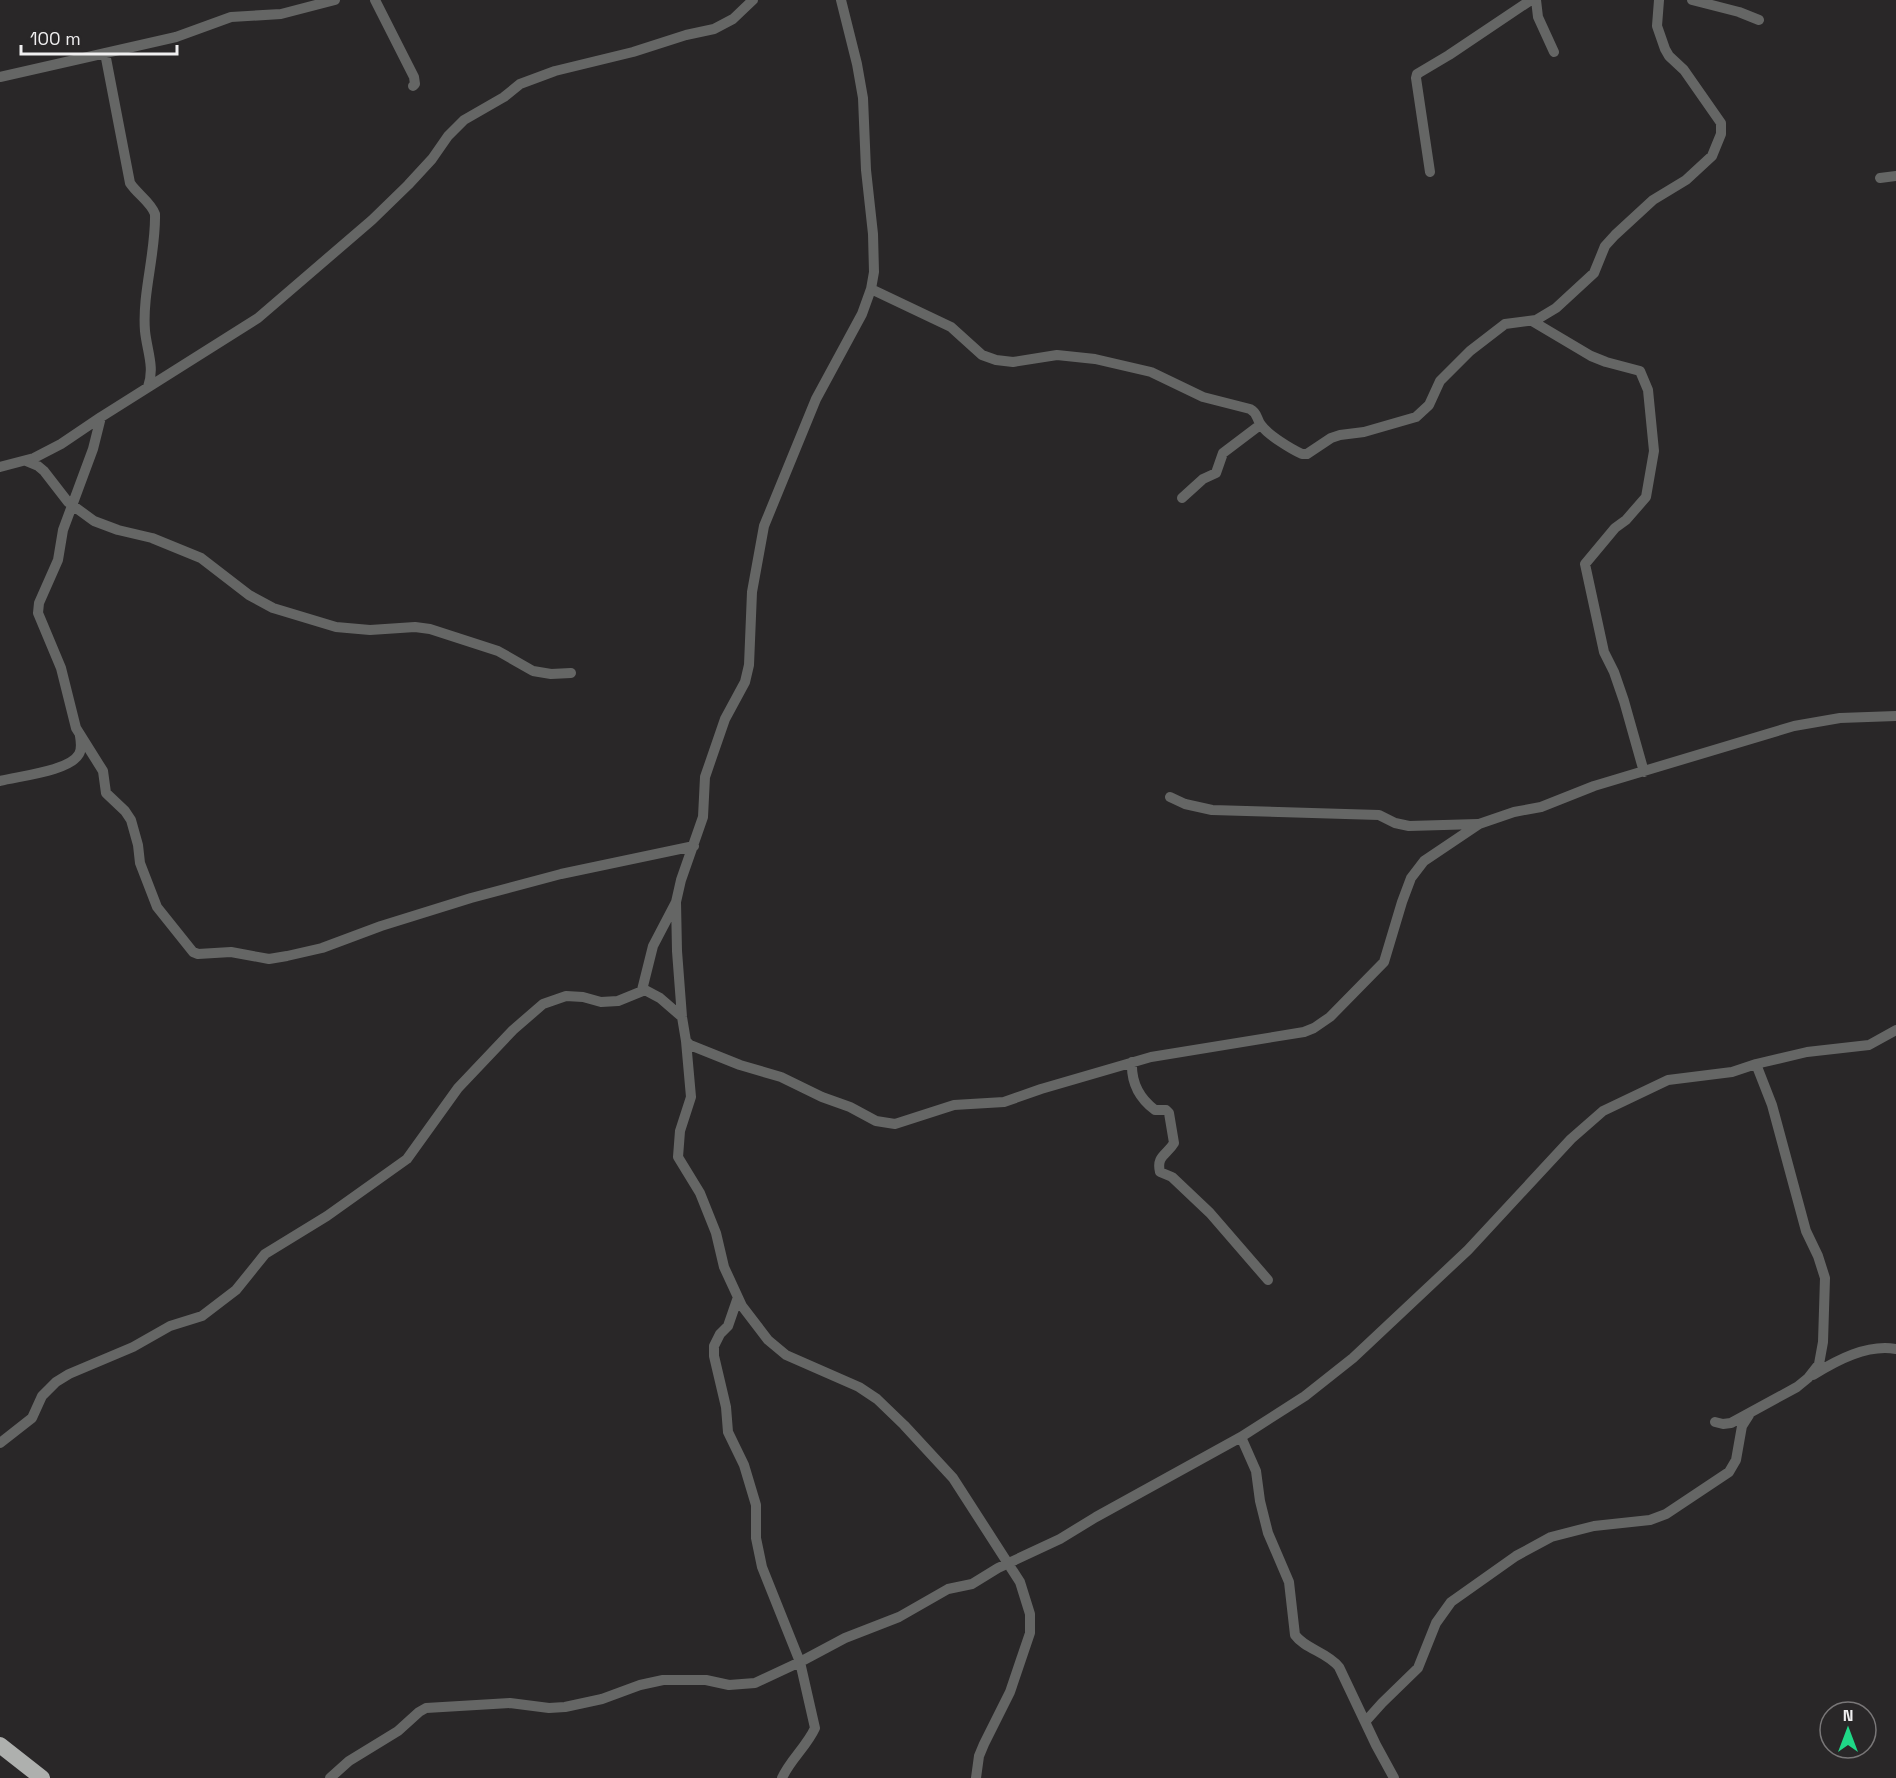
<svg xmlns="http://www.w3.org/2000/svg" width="1896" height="1778" viewBox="0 0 1896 1778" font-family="'Space Grotesk',sans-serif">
<rect width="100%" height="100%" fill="#292728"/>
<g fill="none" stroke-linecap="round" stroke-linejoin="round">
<path stroke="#656665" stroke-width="10" d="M375,0l39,77 1,7 -2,2
M841,0l16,64 6,34 3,72 7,64 1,38 -3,17 -9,25 -46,85 -52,127 -12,66 -3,73 -4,17 -20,37 -20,58 -2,40 -22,63 -5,22 1,49 5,66 4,24 4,4 50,20 41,12 41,20 28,10 26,14 19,3 59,-19 50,-3 37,-13 110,-32 153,-25 10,-4 16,-11 54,-55 18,-60 9,-24 13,-17 55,-37 35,-12 27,-5 53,-21 200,-60 46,-8 56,-2
M1536,0l2,17 16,35
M1692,0l47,12 20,8
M105,53l25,130c7,11 21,19 25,31 1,39 -13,79 -10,117 2,20 10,36 3,56
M0,77l176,-40 55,-20 50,-3 54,-14
M1430,172l-14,-94 1,-4 32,-19 82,-55
M1880,178l16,-2
M871,289l80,38 31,28 14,5 17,2 44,-7 38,4 56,13 52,25 47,12c8,4 6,9 11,16 7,10 30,24 41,29h5l24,-16 9,-3 24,-3 52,-15 13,-12 11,-24 30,-30 35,-27 31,-4 20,-12 38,-35 11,-27 10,-11 38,-35 33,-20 26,-24 9,-22v-11l-37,-53 -15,-14 -4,-7 -8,-23 2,-26
M1532,321l59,35 15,6 34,9 8,19 6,61 -8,46 -20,23 -11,8 -30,36 19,88 10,20 10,29 20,71
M26,461l12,5 6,5 24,31 26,19 24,9 34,8 49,20 48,37 24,13 63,19 34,3 45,-3 15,2 68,22 35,20 18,3 20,-1
M0,467l34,-9 27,-14 40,-27
M1182,498l21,-19 13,-6 7,-20 37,-28
M0,781c19,-5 70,-10 79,-27 3,-5 2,-12 1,-18
M1170,797l15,7 27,6 167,5 16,8 14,3 69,-2
M694,846l-133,28 -90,24 -90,28 -59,22 -35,8 -18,3 -38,-7 -33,2 -5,-2 -36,-45 -17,-44 -2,-18 -7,-25 -6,-9 -19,-18 -3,-22 -27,-43 -15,-60 -23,-55 1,-10 19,-43 5,-30 30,-81 8,-32 157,-99 114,-98 36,-35 24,-26 16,-23 16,-16 40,-23 16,-13 35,-13 78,-19 53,-17 28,-6 19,-10 20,-19
M642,990l11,-44 23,-44
M686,1041l5,56 -11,34 -2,26 22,36 16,40 8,34 18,39 26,34 18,15 73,32 18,12 27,26 49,53 67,104 10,32v19l-20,59 -26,52 -5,12 -3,22
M1132,1062c-1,20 7,36 23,48h11l3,3 5,30c-7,12 -18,13 -14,29l12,5 38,36 58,67
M737,1300l-9,26 -8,8 -6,12v10l12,51 2,25 16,33 12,40v33l6,29 38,95 15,66c-8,18 -25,32 -33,50
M1813,1375c24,-15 54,-31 83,-26
M1715,1422l8,2 8,-1 66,-36 11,-9 11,-14 4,-22 2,-64 -7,-22 -12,-25 -34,-126 -16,-41
M1241,1437l15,34 4,30 8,32 21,49 6,53c10,14 32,17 44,32l37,78 18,33
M0,1443l32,-25 10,-22 14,-14 13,-8 64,-27 37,-21 32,-10 34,-26 29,-36 62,-38 80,-57 51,-71 55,-58 30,-26 23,-8 17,1 18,5 17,-1 27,-11 15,8 22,19
M1365,1722l17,-19 36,-35 18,-45 15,-21 65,-46 35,-19 43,-11 56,-6 16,-6 63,-42 7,-12 6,-34 7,-11
M330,1778l19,-17 49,-30 21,-19 7,-4 84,-5 39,5 16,-1 37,-8 38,-14 23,-5h43l23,5 26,-2 45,-21 45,-24 54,-21 49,-28 24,-5 26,-16 62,-29 36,-22 145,-80 64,-41 48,-38 115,-108 103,-111 32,-28 65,-31 64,-8 24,-8 51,-12 62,-7 27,-15"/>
<path stroke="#aeb0ae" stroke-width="16" d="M0,1745l42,33"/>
</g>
<g transform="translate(1848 1730)"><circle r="28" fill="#292728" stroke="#797778" stroke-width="1.5"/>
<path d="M0-4.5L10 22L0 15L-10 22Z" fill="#1fd887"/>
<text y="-9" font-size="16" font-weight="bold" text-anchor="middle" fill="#f0eff0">N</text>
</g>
<path d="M21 45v9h156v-9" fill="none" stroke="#f0eff0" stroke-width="3"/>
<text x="30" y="45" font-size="18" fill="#f0eff0" stroke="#292728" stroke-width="4.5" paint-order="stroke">100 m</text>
</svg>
